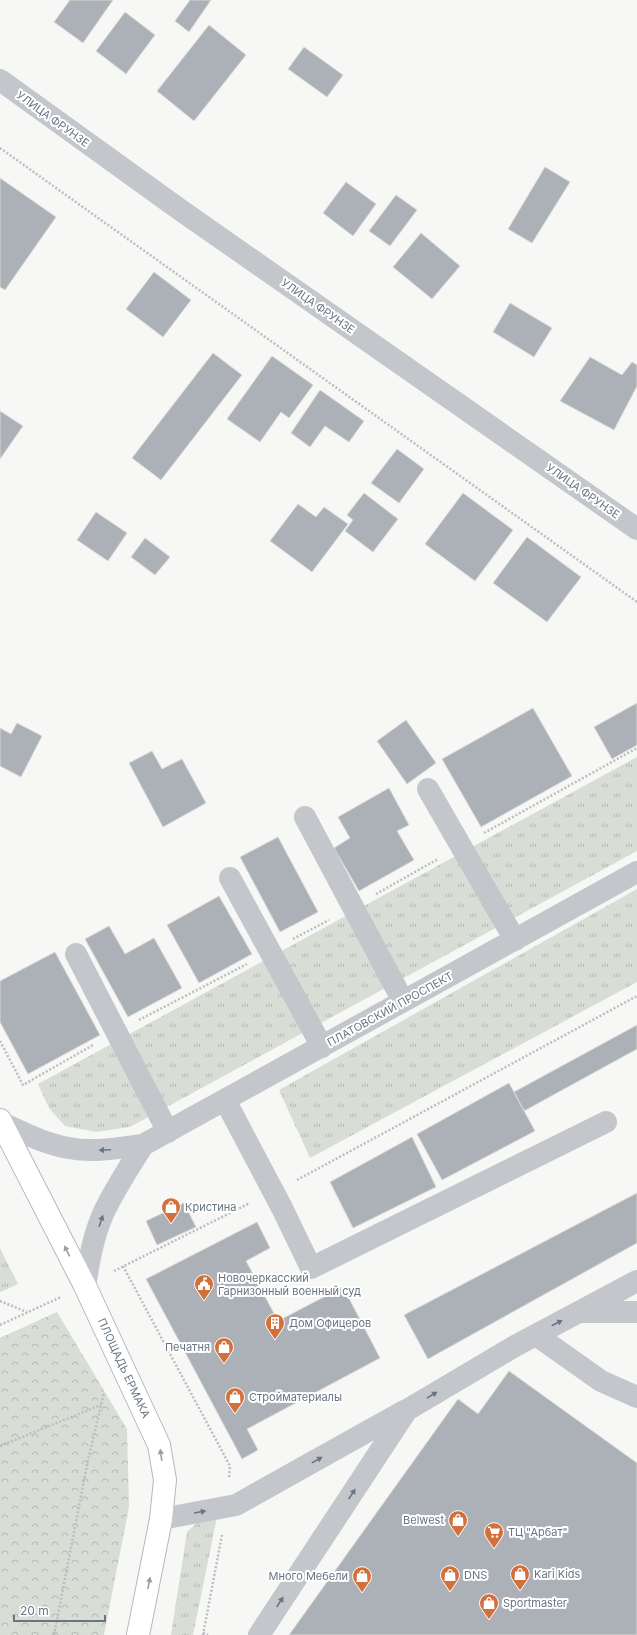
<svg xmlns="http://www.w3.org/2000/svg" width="637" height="1635" viewBox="0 0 637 1635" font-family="Inter,sans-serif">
<defs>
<pattern id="grass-tufts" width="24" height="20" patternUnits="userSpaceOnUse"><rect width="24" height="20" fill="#d8ded6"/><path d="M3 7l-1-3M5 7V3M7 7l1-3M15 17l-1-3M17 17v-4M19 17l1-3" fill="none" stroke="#b3b9b3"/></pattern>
<pattern id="park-crowns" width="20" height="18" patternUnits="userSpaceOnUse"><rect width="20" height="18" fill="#d8ded6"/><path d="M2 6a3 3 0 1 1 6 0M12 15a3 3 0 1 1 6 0" fill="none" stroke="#b3b9b3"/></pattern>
</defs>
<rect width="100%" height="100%" fill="#f7f7f5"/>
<path fill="url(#grass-tufts)" d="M637,757v94l-507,276 -34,5 -31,-6 -16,-18 -11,-24z
M637,889v93l-327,176 -31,-68z
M0,1248l18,36 -17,8h-1z
M217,1517l-24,118h-22l16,-103 14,-13z"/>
<path fill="url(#park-crowns)" d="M57,1312l70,117 2,78 -25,128h-104v-297z"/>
<path fill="#abb1b7" stroke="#d9d9d7" d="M70,0h43l-30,43 -29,-21z
M190,0h21l-22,32 -14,-11z
M125,12l30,23 -29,39 -30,-23z
M209,25l37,30 -52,66 -37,-30z
M304,47l39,28 -16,22 -39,-28z
M545,167l25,15 -38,61 -24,-14z
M0,178l56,39 -51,73 -5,-3z
M346,182l30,22 -23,32 -30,-23z
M396,195l21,15 -27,36 -21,-15z
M421,233l39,33 -28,33 -39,-32z
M154,272l37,28 -28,37 -37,-28z
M510,303l42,25 -18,29 -41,-25z
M213,353l29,22 -81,105 -29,-22z
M272,356l41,29 -24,33 -8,-6 -21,30 -33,-23z
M590,357l32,18 10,-13 5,3v21l-23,44 -54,-29z
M320,390l44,31 -15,21 -24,-16 -15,21 -19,-14z
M0,411l23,15 -23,33z
M397,449l27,20 -25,34 -28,-20z
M364,493l34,26 -25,33 -28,-21 8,-11 -6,-5z
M463,493l50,37 -38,51 -50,-37z
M298,504l18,13 8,-10 24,17 -36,48 -42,-31z
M96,512l31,21 -19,28 -31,-21z
M527,537l54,40 -34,45 -54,-39z
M145,538l25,19 -15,18 -24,-18z
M637,703v42l-25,14 -18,-32z
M533,708l39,68 -91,51 -39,-68z
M406,720l30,43 -29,21 -30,-43z
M17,723l25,13 -21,41 -21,-11v-38l11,6z
M152,751l10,18 20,-10 24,44 -43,24 -34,-64z
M389,788l20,37 -12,6 17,29 -55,31 -25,-43 16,-10 -12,-21z
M278,837l40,75 -38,20 -40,-75z
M219,896l33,58 -53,29 -32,-58z
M109,926l16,28 29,-16 28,50 -54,29 -43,-78z
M55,952l45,83 -72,39 -28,-52v-41z
M637,1025v24l-113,62 -10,-19z
M509,1083l26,48 -93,49 -25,-46z
M412,1137l24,50 -83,41 -23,-46z
M637,1193v50l-209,116 -24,-44z
M184,1203l12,24 -39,18 -11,-24z
M257,1222l13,26 -24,13 32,60 65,-34 37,71 -133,71 11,21 -16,9 -96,-180z
M509,1371l128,92v172h-348l169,-236 20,15z"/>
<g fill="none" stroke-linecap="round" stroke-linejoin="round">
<defs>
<path id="major" d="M0,1120l85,166 74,159 6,35 -4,39 -23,116"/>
</defs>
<use href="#major" stroke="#b5b8bc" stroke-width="24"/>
<path stroke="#bbbdc0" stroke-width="2.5" stroke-dasharray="2 2" stroke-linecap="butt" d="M0,148l637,454
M484,833l153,-85
M376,894l62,-35
M293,939l36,-19
M139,1020l108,-56
M0,1041l23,44 70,-40
M297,1180l340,-184
M123,1266l107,200 -1,13
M114,1271l136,-68
M0,1301l27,11
M0,1325l61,-28
M0,1446l101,-41
M203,1633l5,2
M54,1635l34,-175 16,-67
M203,1635l19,-100"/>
<path stroke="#c3c6ca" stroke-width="22" d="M0,80l179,129 458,320
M428,789l87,151
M305,817l98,184
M230,878l92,169
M76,954l92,178
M225,1100l57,108 29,60 295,-146
M2,1123c22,10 43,21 67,25 24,5 50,0 74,-3l494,-273
M85,1286c4,-25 8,-49 18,-72 11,-24 26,-46 40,-69
M580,1312h57
M536,1335l65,46 36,16
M161,1519l75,-14 168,-94
M259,1635l148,-225 108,-64 122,-65"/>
<use href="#major" stroke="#fff" stroke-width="22"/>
</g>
<defs><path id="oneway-solid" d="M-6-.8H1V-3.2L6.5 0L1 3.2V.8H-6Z"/></defs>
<g fill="#697583">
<use href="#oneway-solid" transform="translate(105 1150) rotate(178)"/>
<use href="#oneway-solid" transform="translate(101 1221) rotate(-71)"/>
<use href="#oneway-solid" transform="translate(557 1323) rotate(-28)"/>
<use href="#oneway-solid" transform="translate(432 1395) rotate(-31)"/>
<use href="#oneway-solid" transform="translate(317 1460) rotate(-29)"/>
<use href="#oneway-solid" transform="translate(352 1494) rotate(-57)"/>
<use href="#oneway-solid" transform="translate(200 1512) rotate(-10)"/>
<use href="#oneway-solid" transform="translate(280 1602) rotate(-57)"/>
</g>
<g fill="#969ea8">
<use href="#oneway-solid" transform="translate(67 1251) rotate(-117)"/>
<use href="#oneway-solid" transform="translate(161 1455) rotate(-98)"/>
<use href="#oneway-solid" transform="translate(149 1583) rotate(-79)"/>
</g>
<defs>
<symbol id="shop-pin" viewBox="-11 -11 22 30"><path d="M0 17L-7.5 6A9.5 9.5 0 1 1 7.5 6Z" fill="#d26f3a" stroke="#fff"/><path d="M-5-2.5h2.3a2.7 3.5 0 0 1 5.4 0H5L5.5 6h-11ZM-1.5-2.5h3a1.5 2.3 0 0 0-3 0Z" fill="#fff"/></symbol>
<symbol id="civic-pin" viewBox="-11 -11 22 30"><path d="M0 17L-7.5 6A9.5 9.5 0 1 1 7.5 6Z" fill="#d26f3a" stroke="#fff"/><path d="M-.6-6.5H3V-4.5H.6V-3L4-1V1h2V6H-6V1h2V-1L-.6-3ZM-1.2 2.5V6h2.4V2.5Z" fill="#fff"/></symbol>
<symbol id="building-pin" viewBox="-11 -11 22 30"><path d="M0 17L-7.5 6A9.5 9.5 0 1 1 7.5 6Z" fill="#d26f3a" stroke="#fff"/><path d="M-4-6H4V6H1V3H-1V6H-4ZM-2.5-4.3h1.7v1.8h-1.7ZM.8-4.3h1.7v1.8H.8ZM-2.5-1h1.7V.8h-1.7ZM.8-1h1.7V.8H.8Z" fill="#fff"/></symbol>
<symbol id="supermarket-pin" viewBox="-11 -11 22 30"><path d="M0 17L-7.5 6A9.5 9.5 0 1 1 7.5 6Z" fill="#d26f3a" stroke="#fff"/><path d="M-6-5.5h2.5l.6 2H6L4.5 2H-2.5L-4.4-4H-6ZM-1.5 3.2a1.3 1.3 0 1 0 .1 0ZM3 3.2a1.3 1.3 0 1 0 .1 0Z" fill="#fff"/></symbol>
</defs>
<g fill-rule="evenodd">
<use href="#shop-pin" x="160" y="1196" width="22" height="30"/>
<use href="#civic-pin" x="193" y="1273" width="22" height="30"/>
<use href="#building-pin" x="264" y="1312" width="22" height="30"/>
<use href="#shop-pin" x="213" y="1336" width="22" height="30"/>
<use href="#shop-pin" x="224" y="1386" width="22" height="30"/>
<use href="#shop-pin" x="447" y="1509" width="22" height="30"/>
<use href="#supermarket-pin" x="483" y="1521" width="22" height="30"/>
<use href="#shop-pin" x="509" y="1563" width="22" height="30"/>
<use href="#shop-pin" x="439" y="1564" width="22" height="30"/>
<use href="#shop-pin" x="351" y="1565" width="22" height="30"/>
<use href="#shop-pin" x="478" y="1592" width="22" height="30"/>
</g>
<g text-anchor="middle" stroke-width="4" stroke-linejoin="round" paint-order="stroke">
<g font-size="11" fill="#697583" stroke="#fff">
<text transform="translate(53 119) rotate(36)" y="4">УЛИЦА ФРУНЗЕ</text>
<text transform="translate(318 306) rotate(35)" y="4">УЛИЦА ФРУНЗЕ</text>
<text transform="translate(583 491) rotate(35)" y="4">УЛИЦА ФРУНЗЕ</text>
<text transform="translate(390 1009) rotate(-29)" y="4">ПЛАТОВСКИЙ ПРОСПЕКТ</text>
<text transform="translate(124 1368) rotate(65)" y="4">ПЛОЩАДЬ ЕРМАКА</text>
</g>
<g font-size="11" fill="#697583" stroke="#fff" text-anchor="start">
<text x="185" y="1211">Кристина</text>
<text x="218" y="1282">Новочеркасский<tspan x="218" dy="13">Гарнизонный военный суд</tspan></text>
<text x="289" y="1327">Дом Офицеров</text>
<text x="210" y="1351" text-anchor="end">Печатня</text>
<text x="249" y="1401">Стройматериалы</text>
<text x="444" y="1524" text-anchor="end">Belwest</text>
<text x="508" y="1536">ТЦ "Арбат"</text>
<text x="534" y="1578">Kari Kids</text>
<text x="464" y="1579">DNS</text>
<text x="348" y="1580" text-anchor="end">Много Мебели</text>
<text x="503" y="1607">Sportmaster</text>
</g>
</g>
<path d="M14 1615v6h91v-6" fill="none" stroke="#697583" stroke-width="2"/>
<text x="20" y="1615" font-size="12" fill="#697583" stroke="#ffffff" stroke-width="3" paint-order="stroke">20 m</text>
</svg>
